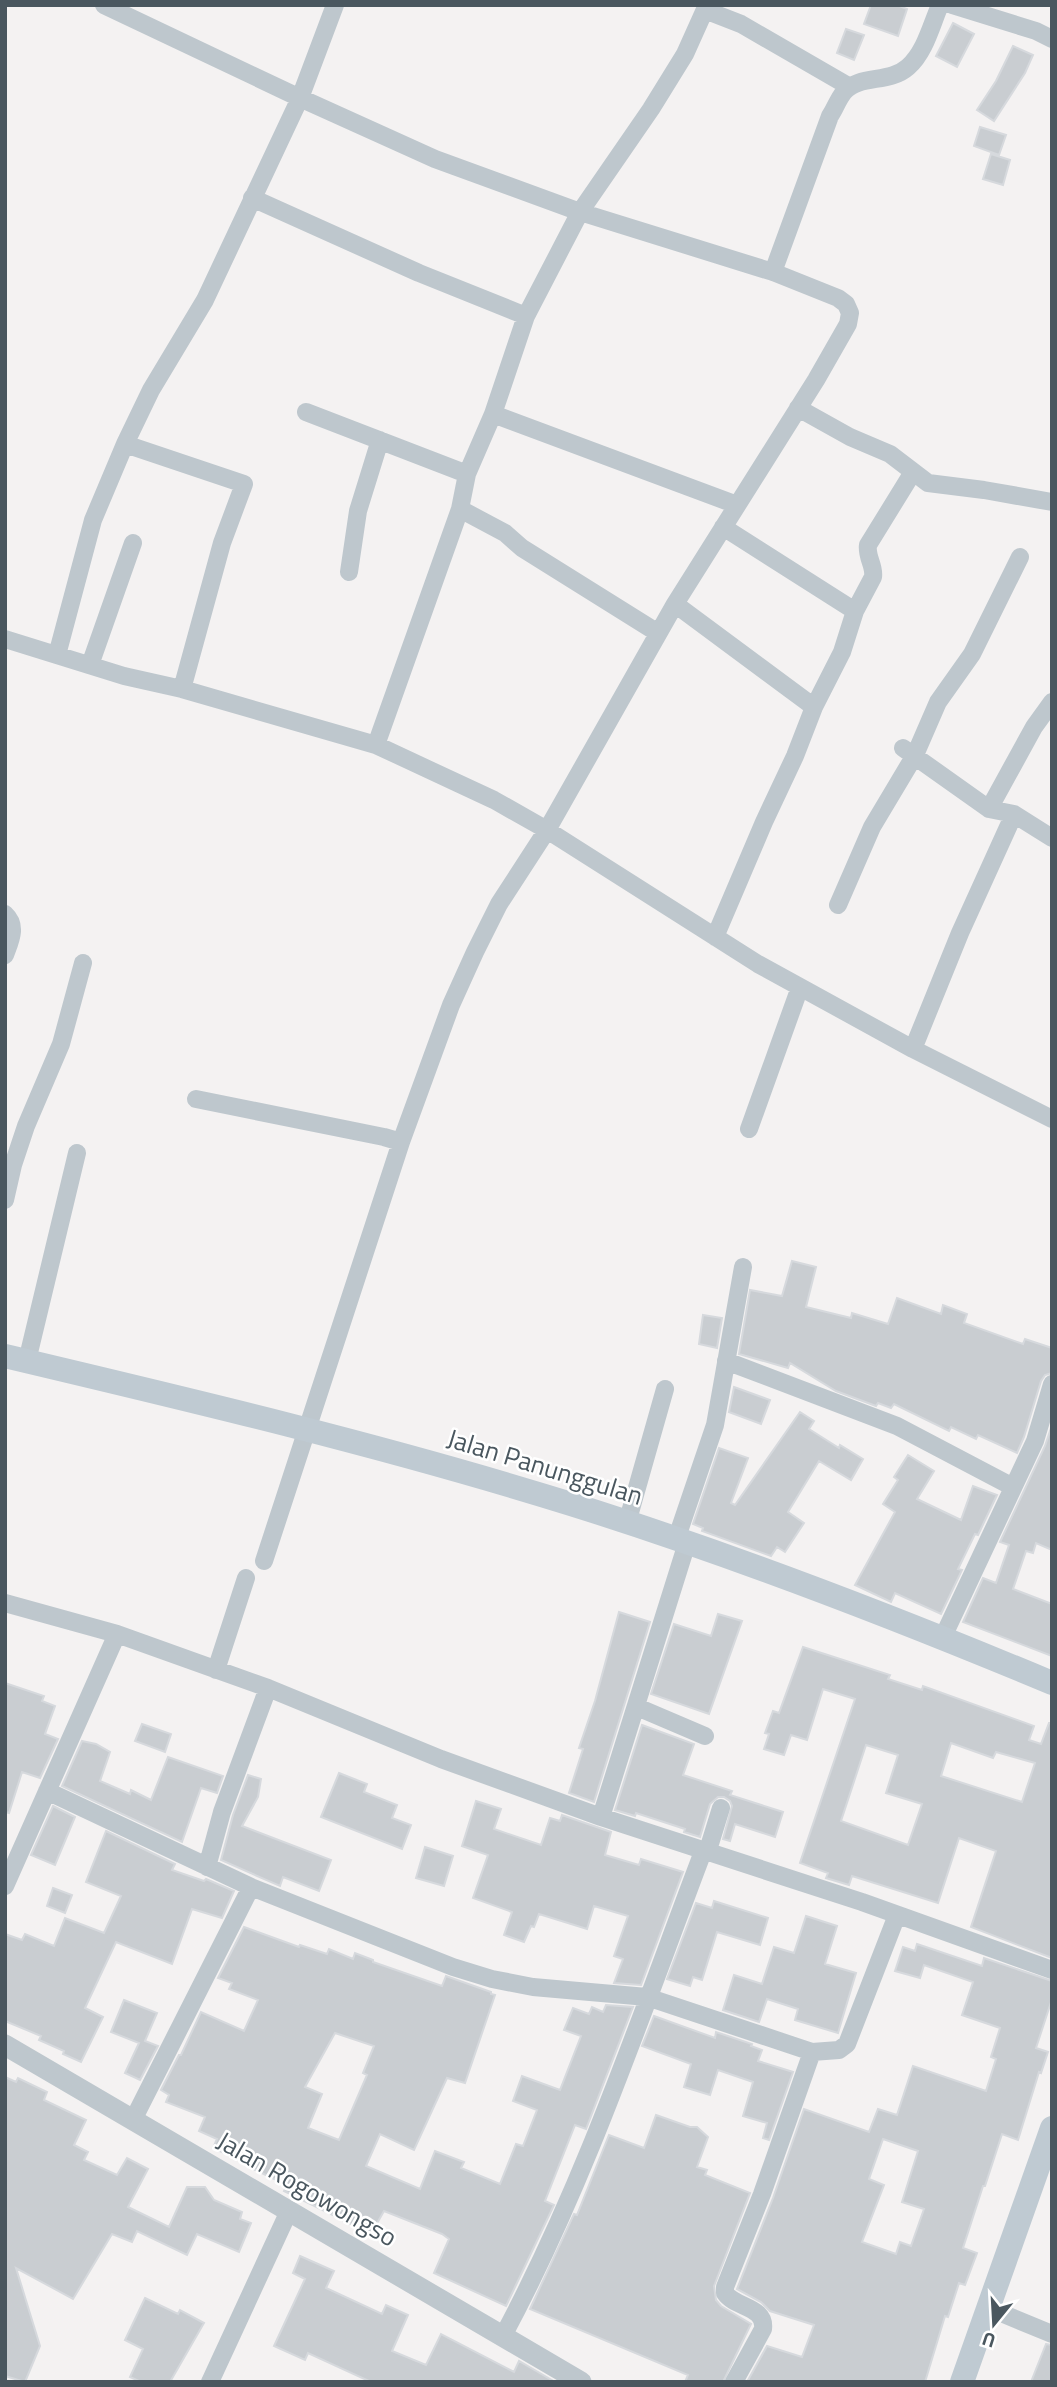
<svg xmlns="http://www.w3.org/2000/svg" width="1057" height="2387" viewBox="0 0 1057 2387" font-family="'Titillium Web',sans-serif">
<rect width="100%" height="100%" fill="#f4f2f2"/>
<path fill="#c9cdd1" stroke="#d6d9dd" stroke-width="2" fill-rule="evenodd" d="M871,5h26l10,4 -9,27 -34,-12z
M953,23l21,11 -17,33 -21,-11z
M846,29l18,6 -10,25 -17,-7z
M1013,46l20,9 -8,18 -31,48 -17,-11 19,-29z
M980,127l26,8 -7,20 -25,-9z
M991,154l19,6 -7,25 -20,-6z
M792,1261l24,6 -10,40 45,11 1,-5 36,11 9,-26 44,16 2,-9 24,9 -3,9 59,21 2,-5 27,9v25l-7,2 -4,6 -17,56 -7,16 -39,-18 -2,4 -25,-12 -2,4 -55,-27 -3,4 -13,-5 -2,3 -40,-15 -46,-28 -2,5 -49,-14 11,-64 32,6z
M703,1315l19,3 -5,30 -18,-4z
M734,1387l36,13 -9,24 -32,-12z
M800,1412l14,9 -5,8 30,19 1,-3 23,14 -12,21 -32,-19 -31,51 16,11 -19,29 -8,-5 -6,9 -69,-25 1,-3 -10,-4 26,-76 29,10 -17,45 4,2z
M1052,1425v125l-16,-7 -3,10 -7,-2 -13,38 39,15v52l-89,-34 20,-44 13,5 13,-38 -9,-3 45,-96z
M908,1455l26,16 -17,28 44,21 12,-34 24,9 -19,40 -3,-1 -17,35 4,1 -21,44 -46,-21 -4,9 -36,-17 40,-73 -12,-8 15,-24 -4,-3z
M619,1612l31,10 -56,180 -25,-9 14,-44 -4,-1 16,-47z
M718,1614l24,7 -33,93 -58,-20 23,-70 37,12z
M803,1647l87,28 -2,4 34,11 1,-4 111,40 -5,14 12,4 8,-21h3v235l-81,-31 25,-76 -37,-13 -21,65 -86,-27 -3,9 -23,-7 2,-5 -28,-10 55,-164 -32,-10 -16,51 -16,-5 -7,20 -20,-6 5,-15 -4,-1 8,-22 6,2zM951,1743l42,15 3,-6 39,11 -13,39 -81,-26zM866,1745l32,10 -12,38 36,11 -14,41 -67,-24z
M5,1683l39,13 -2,5 13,5 -10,28 13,5 -18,39 -18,-6 -13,41 -4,-1z
M142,1724l29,10 -6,18 -30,-11z
M642,1725l52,19 -11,31 49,16 -2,4 53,17 -8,25 -40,-13 -5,17 -7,-2 9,-33 -2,-5 -6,-4h-6l-8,7 -10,33 -16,-5 1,-3 -49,-16 -1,3 -20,-6z
M82,1741l14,3 14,8 -10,29 30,13 1,-4 20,10 17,-43 55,19 -6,17 -16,-5 -19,54 -120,-56z
M339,1773l28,11 -3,8 33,13 -5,13 19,7 -9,24 -81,-32z
M248,1775l13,4 -3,18 -16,29 89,34 -12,31 -36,-14 -3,9 -59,-26 12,-45z
M476,1801l25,8 -7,20 47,16 9,-27 10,3 2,-6 49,17 -6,23 34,10 2,-6 42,13 -42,113 -27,-2 9,-24 -9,-3 14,-40 -34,-10 -7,23 -48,-15 -5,13 -3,-1 -7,16 -20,-7 8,-23 -39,-14 15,-43 -26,-9z
M53,1806l22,11 -20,48 -24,-10z
M106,1831l69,33 -3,6 32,11 2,-2 28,12 -12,27 -30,-9 -20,55 -56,-22 -31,66 18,9 -22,45 -18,-8 1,-3 -25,-11 2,-4 -36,-15v-87l17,6 3,-6 29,12 11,-28 39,15 17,-37 -35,-14z
M425,1847l28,9 -9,30 -28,-8z
M53,1888l19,7 -7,18 -18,-7z
M714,1901l54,17 -8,27 -43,-13 -15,48 -9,-3 -3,9 -23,-7 29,-76 16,5z
M806,1916l31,10 -12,38 31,9 -18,60 -43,-13 3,-11 -31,-10 -8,23 -36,-12 11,-35 28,9 12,-37 20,6z
M244,1927l55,20 1,-2 27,9 2,-5 24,10 2,-6 18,7v2l69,24 4,-10 45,16v2l4,1 -30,88 -18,-5 -33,72 -34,-16 -14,32 54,23 15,-38 29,11 -3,6 39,16 16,-40 7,2 14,-36 -24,-9 9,-25 38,14 21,-54 -17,-6 9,-22 16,6 3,-7 11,5 3,-7 27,2 -47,122 -11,-4 -30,76 9,4 -48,101 -72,-33 15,-34 -7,-5 -58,-23 -13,23 -87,-43 3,-6 -34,-16 2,-2 -42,-19 4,-9 -18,-8 6,-14 -39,-15 3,-7 -8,-5 18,-35h2l20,-43 43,19 14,-31 -29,-11 3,-6 -14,-5zM335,2033l39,13 -11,27 4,2 -28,65 -31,-12 14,-34 -17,-7z
M917,1944l65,22 2,-8 68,23v18l-16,49 12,4 -7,21 -2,-1 -21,68 -16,-6 -17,52h-2l-20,62 14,5 -12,32 -6,-2 -11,34 -3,-1 -20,66h-178l20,-36 35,11 12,-32 -44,-14 -9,-9 -24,-13 36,-91 31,-89 65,23 9,-23 19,6 16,-49 73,25 10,-32 -5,-2 9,-29 -38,-13 11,-33 -49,-17 -4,13 -25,-7 8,-24 12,4zM883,2139l35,12 -16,51 22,7 -13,37 -11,-4 -4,12 -34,-12 22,-57 -15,-6z
M124,2000l33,13 -12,28 13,5 -18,34 -15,-7 14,-30 -28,-11z
M654,2016l61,22 1,-6 36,12 -1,2 11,4 -4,11 35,11 -24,68 -6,-2 4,-15 -24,-7 10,-34 -35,-12 -8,25 -26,-8 7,-23 -49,-18z
M5,2077l11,5 2,-4 29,14 -3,8 42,20 -12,25 14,7 -4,8 33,15 10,-17 21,11 -20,38 41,20 18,-40h18l9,13 28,12 -2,7 11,4 -12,29 -42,-18 -10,21 -50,-24 -5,11 -20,-8 -39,65 -57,-31 24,78 -15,36 -20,-6z
M656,2115l34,12h7l11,10 -11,30 10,3 -2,5 45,18 -36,93 2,14 5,6 30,18 -28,58h-38l3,-7 -158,-66 44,-95 3,1 32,-80 35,13z
M300,2256l34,15 -8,17 56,26 4,-9 22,10 -16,36 34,14 15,-31 73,38 5,-11 36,21h-184l-63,-29 -3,7 -31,-14 31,-67 -12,-6z
M145,2298l33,16 2,-4 24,13 -34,59h-29l-11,-5 13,-28 -18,-9z
M1046,2344l6,1v37h-21z"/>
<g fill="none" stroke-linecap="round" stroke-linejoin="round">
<path stroke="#bec7cd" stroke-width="18" d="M104,5l196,93 135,61 145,53 193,60 65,26 8,6 4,9 -2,11 -32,56 -141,224 -128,226 -48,74 -24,48 -24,53 -50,137 -137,419
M952,5l84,26 16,8
M705,10l36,14 109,63
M252,198l167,75 107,43
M773,272l57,-156c5,-7 8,-17 14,-24 16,-18 45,-8 64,-25 17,-15 23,-41 32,-62
M798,408l52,29 40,17 38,29 56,7 68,12
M306,412l161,62
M493,414l244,91
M125,444l119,40 -22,59 -40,146
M460,509l45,24 17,15 136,85
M723,527l132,84
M349,572l9,-61 22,-71
M675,604l139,103
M5,639l119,37 58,13 194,56 118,55 53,30 211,134 155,85 139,70
M57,655l36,-135 32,-76 26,-54 54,-90 95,-202 35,-93
M90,665l43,-122
M376,745l84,-236 7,-35 26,-60 33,-98 54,-104 71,-103 34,-55 22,-49
M903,748l86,61 25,5 38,24
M989,809l45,-82 18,-25
M838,905l34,-78 43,-72 23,-53 34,-48 48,-97
M5,914c13,12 5,27 0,41
M715,937l49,-115 31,-66 19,-49 28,-55 13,-41 18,-34c2,-11 -7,-20 -5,-32l45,-73
M913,1049l47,-116 54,-119
M196,1099l188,38 17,5
M749,1129l51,-142
M5,1200l8,-35 13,-39 35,-82 22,-81
M27,1361l50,-208
M726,1361l171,65 116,61
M627,1523l38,-134
M676,1540l39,-115 28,-158
M5,1603l112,31 151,54 173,71 160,58 261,85 190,68
M943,1637l92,-196 17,-57
M216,1670l30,-92
M637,1707l68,29
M47,1791l204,96 202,80 39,12 41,8 114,10 165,55 27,-2 8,-6 50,-129
M601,1817l86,-274
M708,1850l13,-42
M207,1867l15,-55 46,-124
M5,1886l112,-252
M133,2120l118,-233
M989,2308l63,26
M503,2336c82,-153 139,-324 201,-487
M210,2382l79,-171
M734,2382l29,-53c3,-23 -28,-21 -38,-36v-6l37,-93 50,-142"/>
<path stroke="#bec7cd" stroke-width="21" d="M5,2045l576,337"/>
<path stroke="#bfcad2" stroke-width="24" d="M5,1356c190,45 380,90 566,148 163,51 323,113 481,179
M962,2382l90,-254"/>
</g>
<g text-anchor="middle" stroke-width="5" stroke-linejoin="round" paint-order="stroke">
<g font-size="26" fill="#4a575f" stroke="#fff">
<text transform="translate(545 1467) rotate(17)" y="9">Jalan Panunggulan</text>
<text transform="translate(307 2189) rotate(30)" y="9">Jalan Rogowongso</text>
</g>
</g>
<rect width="1057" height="2387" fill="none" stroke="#4a575f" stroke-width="14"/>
<g transform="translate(994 2324) rotate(198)" stroke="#ffffff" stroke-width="5" paint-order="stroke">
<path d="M0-5L12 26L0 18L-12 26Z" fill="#4a575f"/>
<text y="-10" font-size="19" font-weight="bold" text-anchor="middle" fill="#4a575f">U</text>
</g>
</svg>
